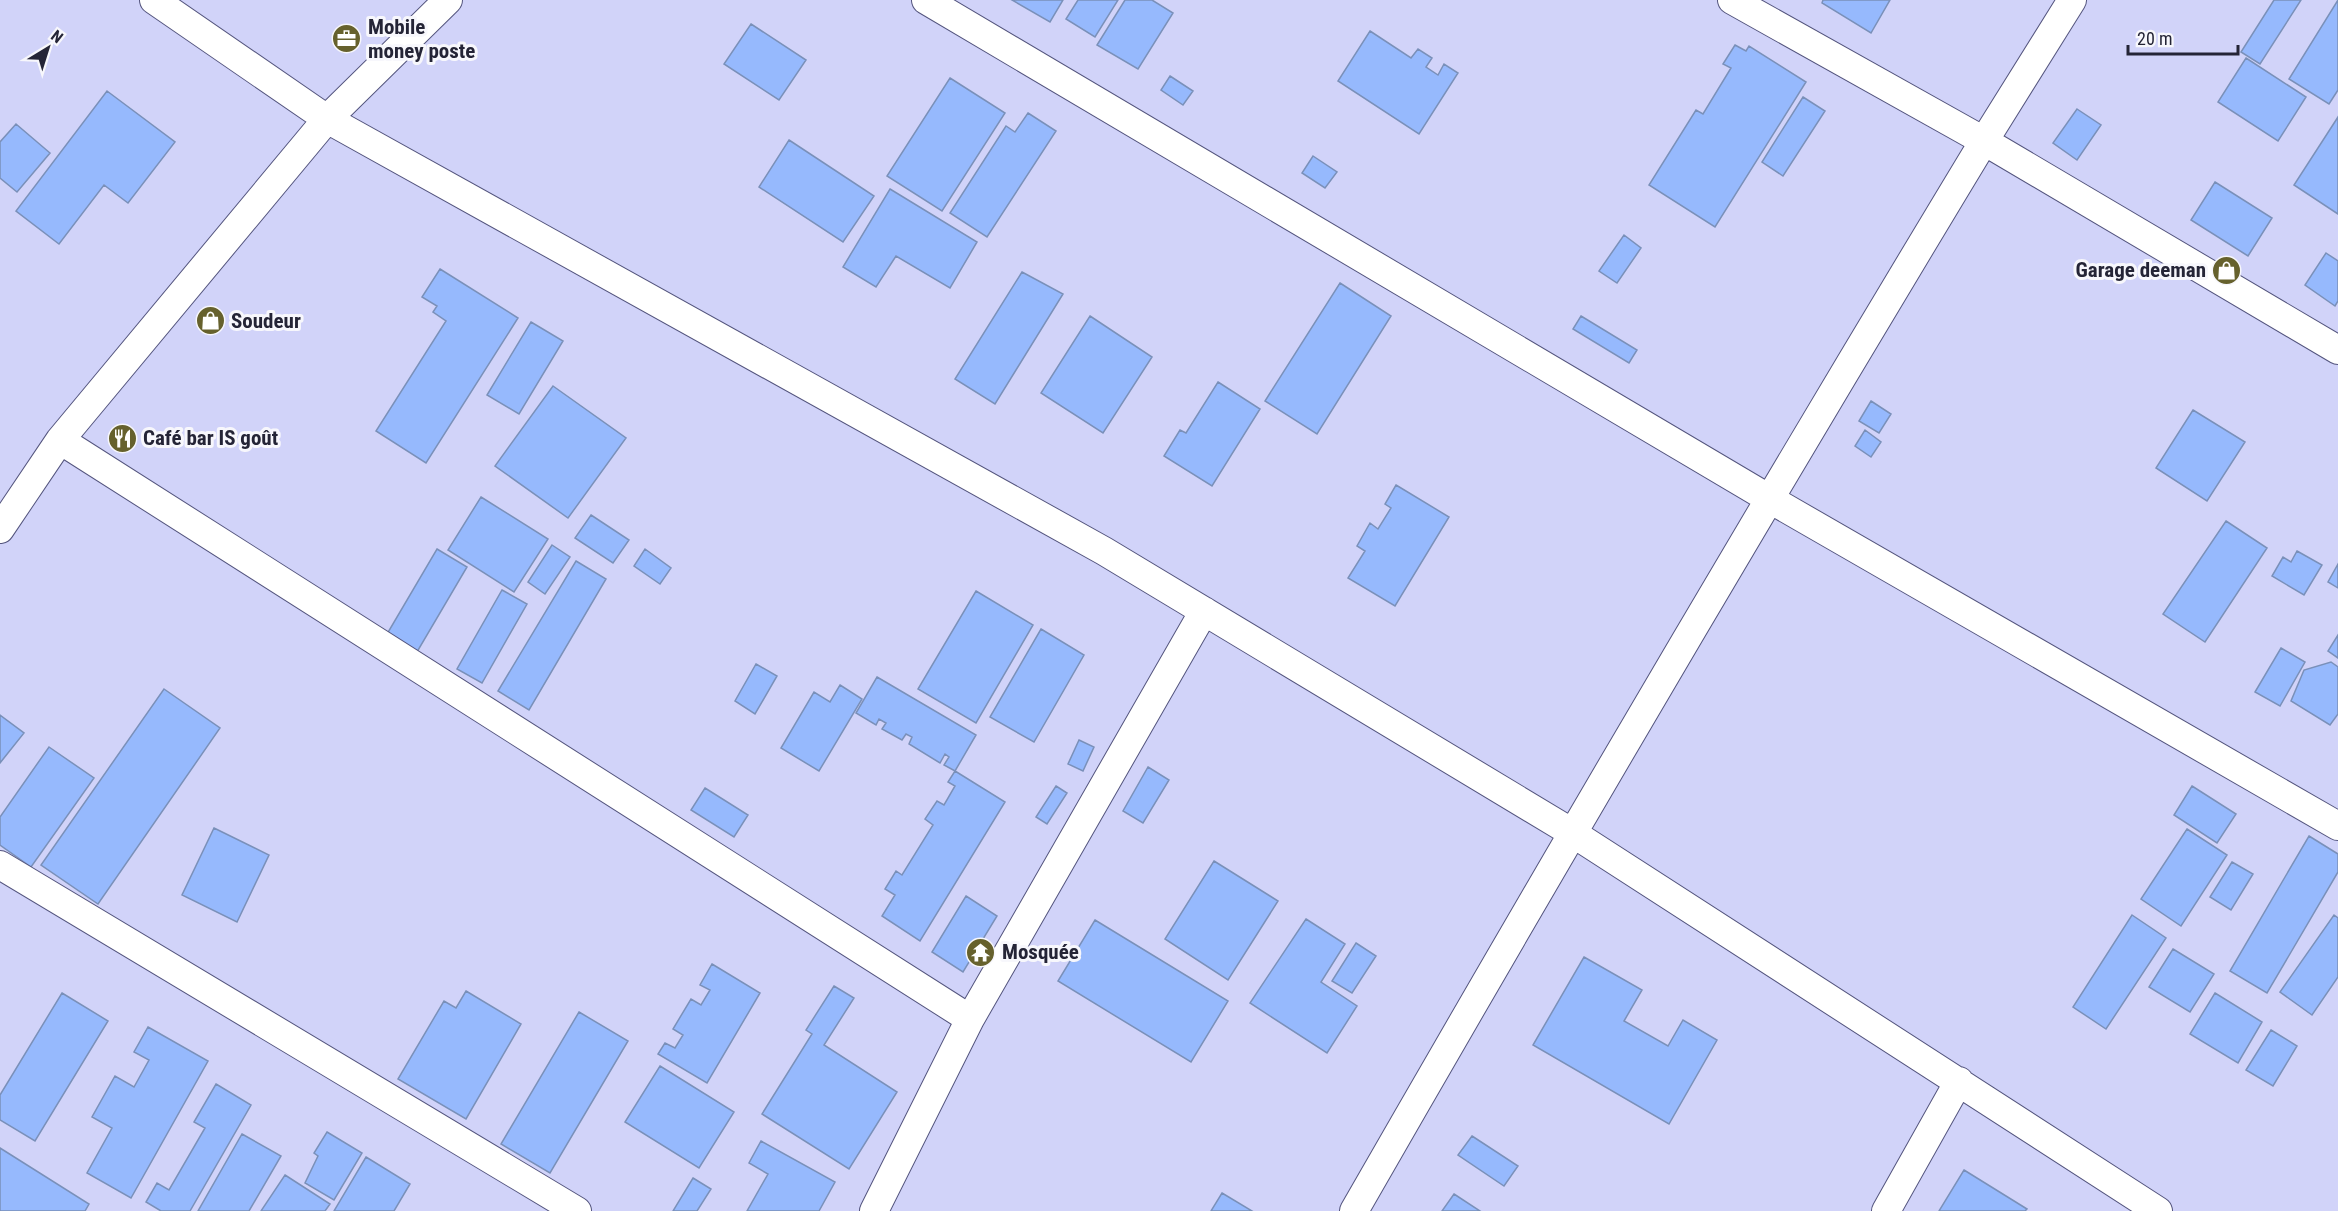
<svg xmlns="http://www.w3.org/2000/svg" width="2338" height="1211" viewBox="0 0 2338 1211" font-family="'Roboto Condensed',sans-serif">
<rect width="100%" height="100%" fill="#d1d3f9"/>
<path fill="#96b9fd" stroke="#7a90b9" stroke-width="1.5" d="M1012,0h51l-13,22z
M1078,0h40l-23,37 -29,-18z
M1125,0h27l21,13 -35,56 -41,-24z
M1823,0h67l-19,33 -49,-30z
M2274,0h27l-41,64 -19,-12z
M2338,0v90l-9,14 -40,-25z
M751,24l55,36 -27,40 -55,-36z
M1370,31l41,27 7,-9 14,9 -6,9 12,8 6,-11 14,9 -39,61 -81,-53z
M1735,45l11,6 3,-5 57,36 -91,145 -66,-42 47,-75 7,4 28,-46 -8,-4z
M2246,58l60,39 -28,44 -60,-39z
M1170,76l23,15 -10,14 -22,-15z
M950,78l55,35 -63,98 -55,-35z
M107,91l68,51 -47,61 -24,-18 -45,59 -43,-33z
M1803,97l22,14 -42,65 -21,-14z
M2077,109l24,16 -24,35 -24,-17z
M1028,113l28,18 -69,106 -37,-24 56,-87 9,6z
M2338,117v97l-44,-29z
M16,124l34,29 -33,39 -17,-14v-36z
M789,140l85,56 -31,46 -84,-55z
M1313,156l24,16 -12,16 -23,-15z
M2215,182l57,36 -24,38 -57,-36z
M890,189l87,53 -27,46 -54,-32 -20,31 -33,-20z
M1624,235l17,13 -24,35 -18,-12z
M2326,253l12,8v40l-3,5 -30,-21z
M440,269l78,49 -92,145 -50,-32 70,-110 -13,-9 4,-6 -15,-9z
M1022,272l41,22 -68,110 -40,-25z
M1340,283l51,33 -74,118 -52,-33z
M1090,316l62,41 -49,76 -62,-40z
M1581,316l56,34 -8,13 -56,-34z
M531,322l32,19 -44,73 -32,-19z
M1218,382l42,27 -48,77 -48,-30 16,-26 6,3z
M553,386l73,52 -58,80 -73,-52z
M1871,401l20,13 -12,19 -20,-12z
M2193,410l52,32 -38,59 -51,-33z
M1865,430l16,12 -10,15 -16,-11z
M1396,485l53,32 -54,89 -47,-28 17,-27 -8,-5 13,-23 8,6 13,-21 -6,-4z
M481,497l67,42 -34,53 -66,-42z
M591,515l38,25 -16,23 -38,-25z
M2226,521l41,27 -62,94 -42,-28z
M552,545l18,12 -25,37 -17,-12z
M437,549l30,18 -50,85 -30,-18z
M645,549l26,19 -11,16 -26,-18z
M2297,551l25,14 -18,30 -32,-19 11,-19 8,5z
M576,561l30,18 -77,131 -31,-19z
M2338,564v24l-10,-6z
M502,590l25,14 -45,79 -25,-14z
M976,591l57,34 -57,98 -58,-34z
M1041,629l43,26 -50,87 -44,-25z
M2338,635v23l-10,-7z
M2281,648l24,14 -25,44 -25,-14z
M2331,662l7,5v47l-8,11 -39,-24 13,-31z
M756,664l21,12 -22,38 -20,-13z
M877,677l99,58 -21,36 -11,-6 5,-8 -4,-3 -5,9 -31,-19 3,-7 -6,-3 -4,6 -20,-11 4,-6 -7,-4 -3,6 -20,-12z
M840,685l22,14 -43,72 -38,-23 33,-56 16,10z
M164,689l56,39 -122,176 -57,-39z
M0,715l24,18 -24,30z
M1079,740l15,7 -11,24 -15,-7z
M49,747l45,31 -63,89 -31,-22v-28z
M1148,767l21,13 -26,43 -20,-12z
M955,771l50,31 -85,139 -38,-25 13,-21 -10,-6 11,-18 6,4 31,-50 -8,-6 12,-18 7,4 11,-19 -7,-4z
M1056,786l11,7 -20,31 -11,-7z
M2192,786l44,28 -19,29 -43,-28z
M705,788l43,27 -14,22 -43,-27z
M214,828l55,27 -32,67 -55,-27z
M2187,829l40,26 -46,71 -40,-27z
M2309,836l29,18v18l-71,121 -37,-22z
M1214,861l64,40 -50,79 -63,-41z
M2232,862l21,12 -22,36 -21,-13z
M966,896l31,20 -34,56 -31,-20z
M2132,915l34,23 -60,91 -33,-22z
M2334,915l4,3v59l-26,38 -32,-23z
M1306,919l39,25 -24,38 36,24 -30,47 -77,-50z
M1095,920l133,81 -37,61 -133,-81z
M1356,943l20,13 -24,37 -20,-12z
M2173,949l41,25 -24,38 -41,-25z
M1584,957l58,33 -18,31 44,25 15,-26 34,20 -48,84 -136,-79z
M712,964l48,29 -53,90 -49,-29 7,-11 10,5 8,-13 -10,-6 18,-30 10,6 9,-15 -10,-5z
M834,986l20,12 -30,47 73,47 -48,77 -87,-55 50,-80 -6,-4z
M466,991l55,33 -55,95 -68,-40 46,-78 12,7z
M62,993l46,28 -73,120 -35,-21v-25z
M2215,993l47,29 -24,41 -48,-29z
M579,1012l49,29 -78,132 -49,-29z
M148,1027l60,34 -77,137 -44,-25 25,-45 -20,-11 23,-41 19,11 15,-27 -15,-8z
M2271,1030l26,16 -24,40 -27,-16z
M660,1066l74,46 -35,56 -74,-46z
M216,1084l35,21 -61,106h-29l-15,-9 11,-19 12,7 36,-62 -11,-6z
M327,1132l35,21 -28,47 -29,-17 13,-27 -4,-3z
M242,1134l39,22 -32,55h-51z
M1472,1136l46,30 -14,20 -46,-31z
M761,1141l74,41 -16,29h-72l21,-37 -19,-11z
M0,1148l89,56 -4,7h-85z
M366,1157l44,27 -16,27h-60z
M1964,1170l63,39 -2,2h-86z
M285,1175l45,29 -5,7h-64z
M693,1178l18,11 -14,22h-24z
M1222,1193l30,18h-41z
M1454,1194l26,17h-38z"/>
<g fill="none" stroke-linecap="round" stroke-linejoin="round">
<defs>
<path id="minor" d="M154,0l173,119 777,432 467,281 587,379
M926,0l842,498 570,328
M1732,0l252,141 88,-141
M60,440l910,579
M0,529l60,-89 267,-321 121,-119
M0,865l577,346
M874,1211l96,-192 234,-408
M1354,1211c206,-359 416,-716 630,-1070l354,209
M1886,1211l73,-130"/>
</defs>
<use href="#minor" stroke="#54557e" stroke-width="30"/>
<use href="#minor" stroke="#fff" stroke-width="28"/>
</g>
<defs>
<symbol id="office-disc" viewBox="-11 -11 22 22"><circle r="9.5" fill="#66612d" stroke="#f7f7fc"/><path d="M-6-3h4V-5.5h4V-3h4V5H-6ZM-1-4.5V-3h2v-1.5ZM-6 0V1H6V0Z" fill="#fff"/></symbol>
<symbol id="shop-disc" viewBox="-11 -11 22 22"><circle r="9.5" fill="#66612d" stroke="#f7f7fc"/><path d="M-5-2.5h2.3a2.7 3.5 0 0 1 5.4 0H5L5.5 6h-11ZM-1.5-2.5h3a1.5 2.3 0 0 0-3 0Z" fill="#fff"/></symbol>
<symbol id="restaurant-disc" viewBox="-11 -11 22 22"><circle r="9.5" fill="#66612d" stroke="#f7f7fc"/><path d="M-5-6h1v4h1v-4h1v4h1v-4h1v5L-1.5 .5V6h-2V.5L-5-1ZM5-6V6H3V1.5H1.5Q1.5-4 5-6Z" fill="#fff"/></symbol>
<symbol id="temple-disc" viewBox="-11 -11 22 22"><circle r="9.5" fill="#66612d" stroke="#f7f7fc"/><path d="M0-6L5-2H3V0L6.5 2.5H4V6H1.5V3h-3V6H-4V2.5H-6.5L-3 0V-2H-5Z" fill="#fff"/></symbol>
</defs>
<g fill-rule="evenodd">
<use href="#office-disc" x="330" y="22" width="33" height="33"/>
<use href="#shop-disc" x="2210" y="254" width="33" height="33"/>
<use href="#shop-disc" x="194" y="304" width="33" height="33"/>
<use href="#restaurant-disc" x="106" y="422" width="33" height="33"/>
<use href="#temple-disc" x="964" y="936" width="33" height="33"/>
</g>
<g text-anchor="middle" stroke-width="6" stroke-linejoin="round" paint-order="stroke">
<g font-size="21" font-weight="bold" fill="#242436" stroke="#f7f7fc" text-anchor="start">
<text x="368" y="34">Mobile<tspan x="368" dy="24">money poste</tspan></text>
<text x="2206" y="277" text-anchor="end">Garage deeman</text>
<text x="231" y="328">Soudeur</text>
<text x="143" y="445">Café bar IS goût</text>
<text x="1002" y="959">Mosquée</text>
</g>
</g>
<g transform="translate(48 48) rotate(38)" stroke="#f7f7fc" stroke-width="4.5" paint-order="stroke">
<path d="M0-4.5L10 22L0 15L-10 22Z" fill="#242436"/>
<text y="-9" font-size="16" font-weight="bold" text-anchor="middle" fill="#242436">N</text>
</g>
<path d="M2128 45v9h110v-9" fill="none" stroke="#242436" stroke-width="3"/>
<text x="2137" y="45" font-size="18" fill="#242436" stroke="#f7f7fc" stroke-width="4.5" paint-order="stroke">20 m</text>
</svg>
